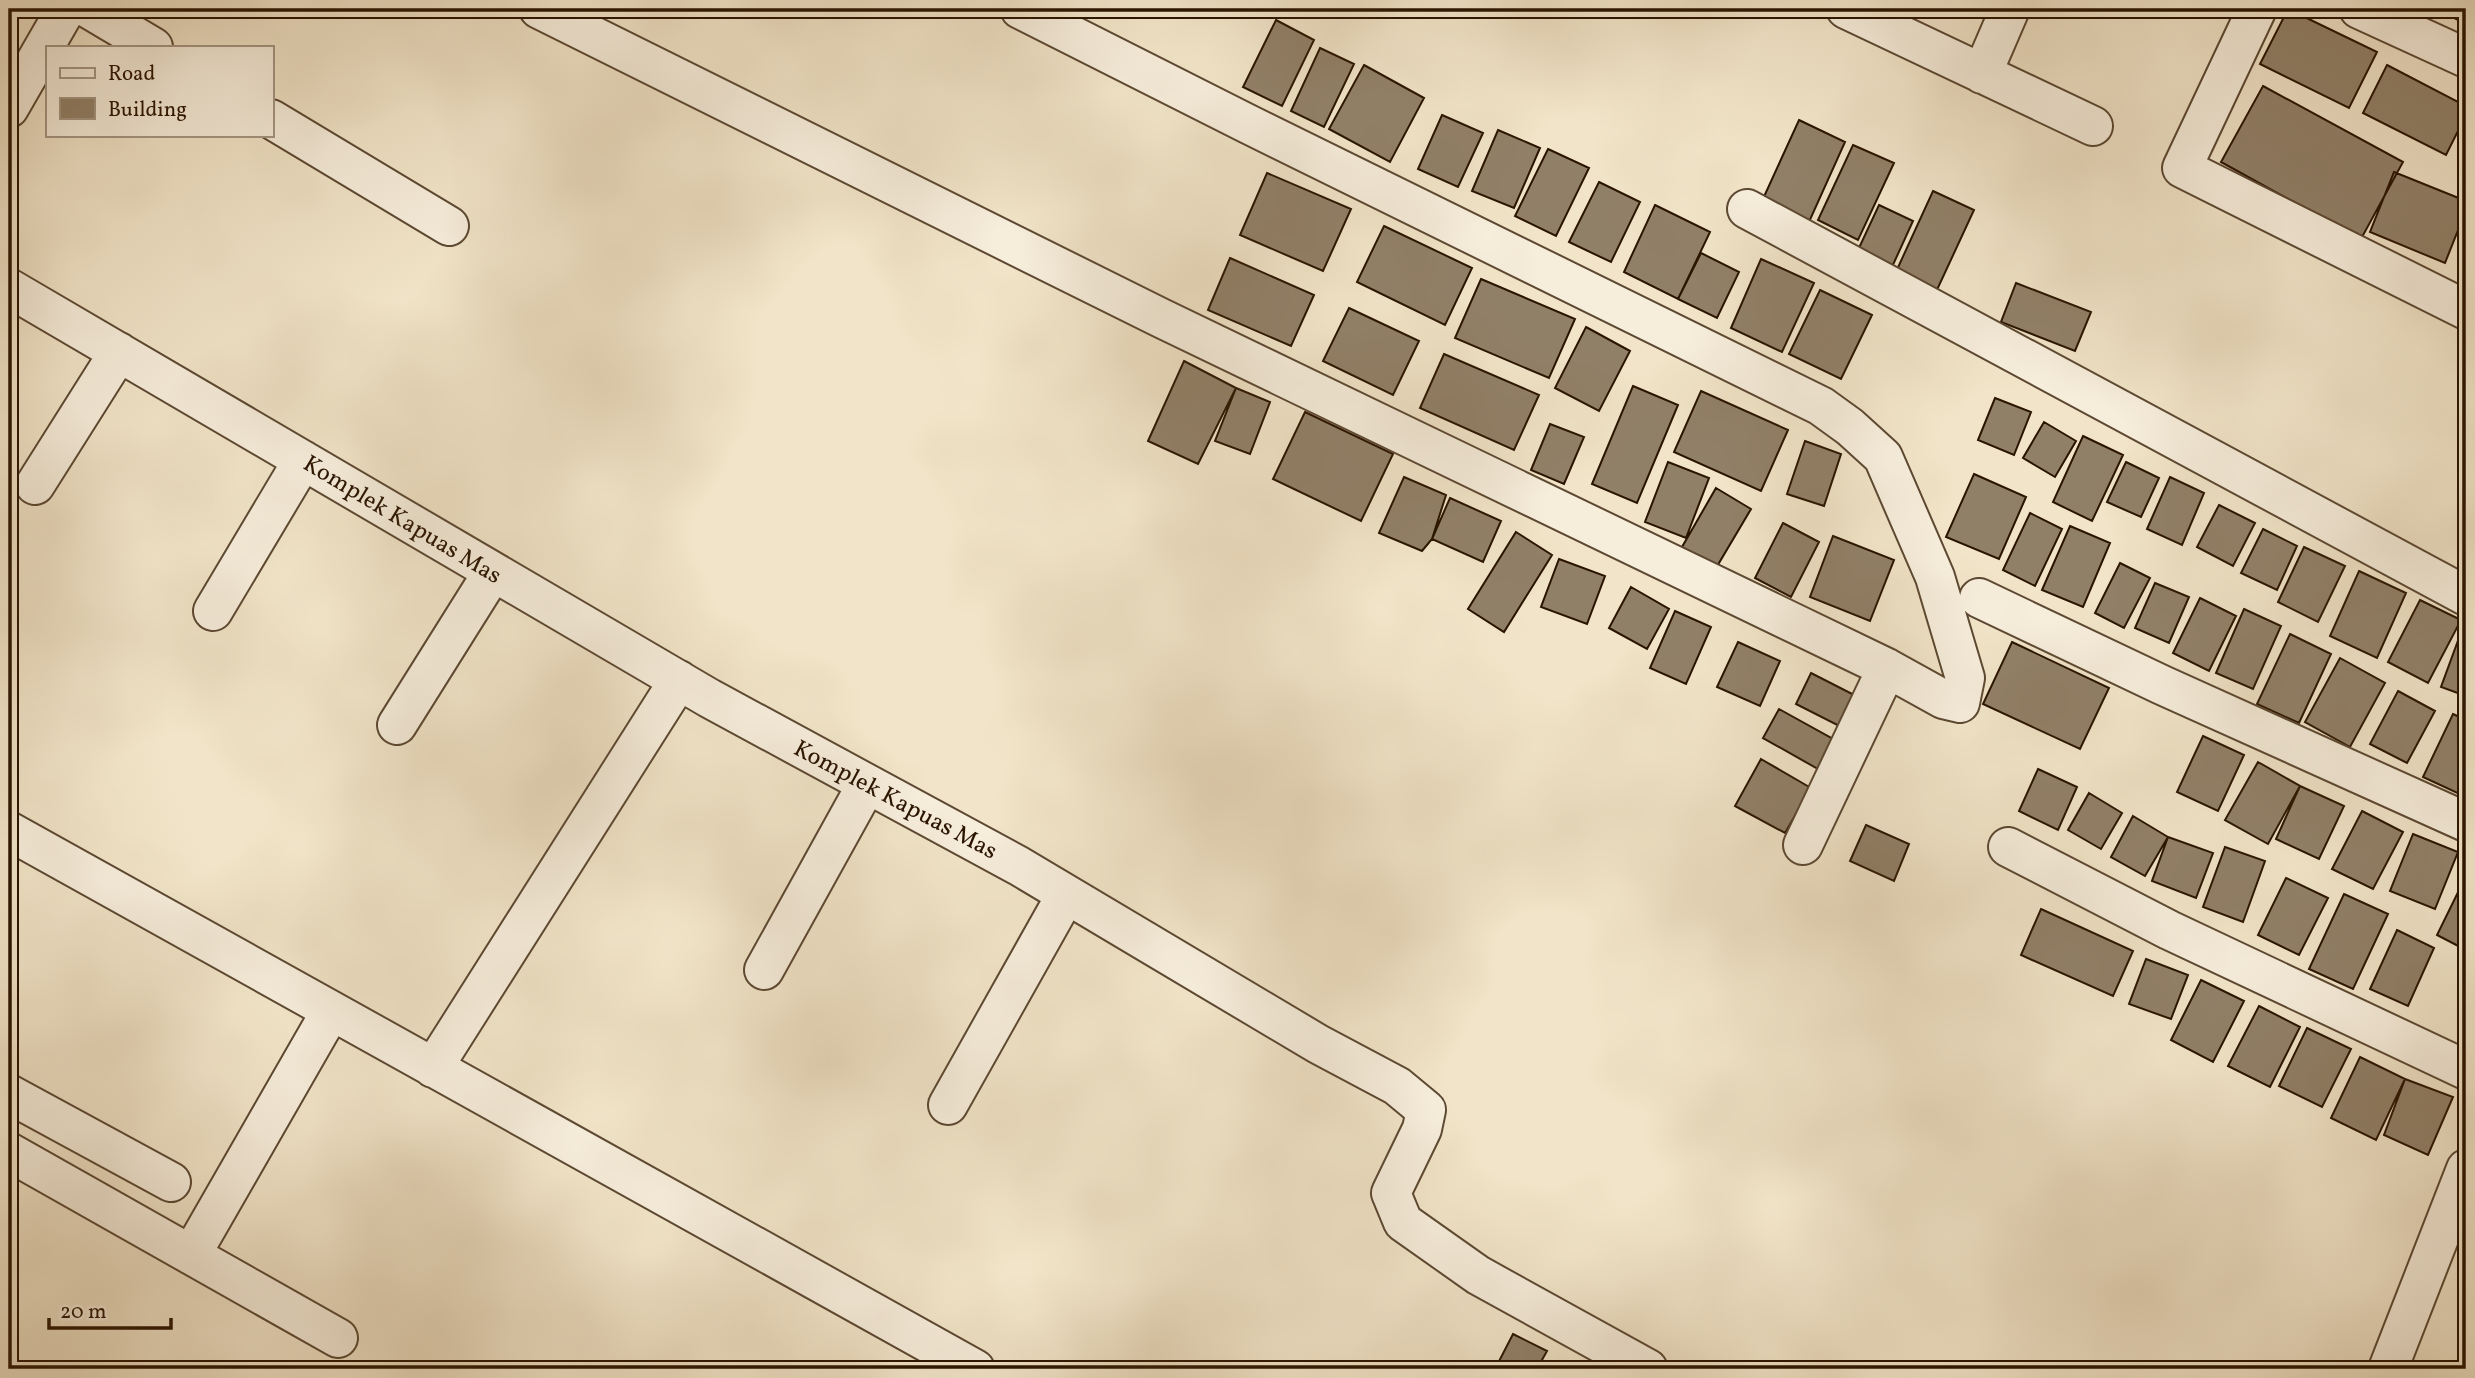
<svg xmlns="http://www.w3.org/2000/svg" width="2475" height="1378" viewBox="0 0 2475 1378" font-family="Vollkorn,serif">
<rect width="100%" height="100%" fill="#f1e4c8"/>
<filter id="stains"><feTurbulence type="fractalNoise" baseFrequency=".00286" numOctaves="4"/><feColorMatrix values="0 0 0 0 .2 0 0 0 0 .09 0 0 0 0 .02 0 0 0 .5 -.17"/></filter>
<radialGradient id="worn" r=".72"><stop offset=".6" stop-color="#630" stop-opacity="0"/><stop offset="1" stop-color="#630" stop-opacity=".3"/></radialGradient>
<path fill="#918068" stroke="#2a1400" stroke-width="2" d="M2288,9l89,43 -28,56 -89,-44z
M2436,9h30v15z
M1276,20l38,20 -32,66 -39,-19z
M1320,48l34,16 -30,63 -33,-16z
M1364,65l60,33 -34,64 -61,-33z
M2387,65l79,41v9l-20,40 -83,-42z
M2263,86l140,76 -42,77 -140,-77z
M1442,115l41,18 -25,54 -40,-18z
M1799,120l46,22 -36,80 -47,-21z
M1498,130l42,18 -26,60 -42,-17z
M1853,145l41,18 -36,77 -40,-20z
M1548,149l41,19 -33,68 -41,-20z
M2394,172l72,29v9l-21,53 -75,-31z
M1267,173l84,36 -28,62 -83,-36z
M1599,182l41,20 -29,60 -42,-20z
M1933,191l41,19 -38,82 -41,-18z
M1655,205l55,27 -32,67 -54,-27z
M1879,205l34,16 -21,46 -34,-17z
M1384,226l88,42 -27,57 -88,-43z
M1701,253l38,19 -22,46 -39,-19z
M1230,258l84,37 -23,51 -83,-36z
M1761,259l53,24 -32,69 -51,-24z
M1481,279l94,40 -26,59 -94,-40z
M2016,283l75,29 -16,39 -74,-29z
M1820,290l52,25 -31,64 -52,-25z
M1349,308l70,33 -26,54 -70,-34z
M1586,327l44,24 -31,60 -44,-23z
M1444,354l95,41 -25,55 -94,-42z
M1184,361l52,27 -38,76 -50,-23z
M1633,386l45,19 -41,98 -45,-19z
M1236,388l34,14 -20,52 -35,-13z
M1701,391l87,39 -27,61 -87,-39z
M1995,398l36,14 -17,43 -36,-15z
M1305,412l88,42 -32,67 -88,-42z
M2044,422l32,19 -21,36 -32,-19z
M1550,424l34,13 -20,47 -33,-14z
M2083,436l40,19 -31,66 -39,-19z
M1805,441l36,13 -17,52 -37,-12z
M1668,462l41,16 -23,60 -41,-16z
M2126,462l33,16 -18,39 -34,-15z
M1974,474l52,23 -27,62 -53,-22z
M1404,477l42,18 -14,44 -10,12 -43,-18z
M2170,477l34,16 -22,52 -35,-16z
M1716,488l35,21 -35,59 -34,-21z
M1450,498l51,23 -18,41 -51,-23z
M2219,505l36,18 -22,43 -36,-19z
M2030,513l32,16 -27,57 -32,-16z
M1783,523l36,19 -28,55 -36,-19z
M2070,526l40,17 -27,64 -41,-17z
M2263,529l34,17 -20,44 -36,-17z
M1516,532l36,23 -48,77 -36,-23z
M1833,536l61,24 -24,61 -60,-24z
M2304,547l41,19 -27,56 -40,-20z
M1559,559l46,17 -18,48 -46,-17z
M2120,563l30,15 -26,50 -29,-15z
M2359,571l47,22 -29,65 -47,-22z
M2155,583l34,14 -20,46 -34,-15z
M1631,587l38,22 -22,40 -38,-21z
M2200,598l36,18 -27,55 -36,-18z
M2420,600l41,20 -33,63 -40,-21z
M2244,609l37,17 -28,63 -37,-16z
M1675,611l36,16 -25,57 -36,-16z
M2463,627l3,1v68l-25,-9z
M2290,634l41,20 -32,69 -42,-19z
M1738,642l42,19 -20,45 -43,-19z
M2012,642l97,46 -29,61 -97,-45z
M2340,658l45,25 -35,64 -45,-25z
M1811,673l53,27 -15,31 -53,-27z
M2398,691l37,20 -28,52 -37,-19z
M1779,709l63,35 -17,29 -62,-35z
M2453,714l13,6v77l-43,-20z
M2203,736l41,19 -26,56 -41,-19z
M1761,759l50,29 -26,45 -50,-27z
M2258,762l42,24 -32,58 -43,-24z
M2038,769l39,18 -19,43 -39,-19z
M2300,786l44,20 -25,53 -43,-20z
M2089,793l33,20 -21,36 -33,-19z
M2362,811l41,21 -30,57 -41,-20z
M2133,816l35,21 -23,39 -34,-19z
M1866,825l43,19 -15,37 -44,-20z
M2413,834l45,18 -23,57 -45,-18z
M2168,837l45,16 -17,45 -44,-17z
M2225,847l40,14 -22,61 -40,-15z
M2466,876v74l-29,-15z
M2286,878l42,20 -29,57 -41,-20z
M2344,894l44,20 -35,75 -44,-20z
M2041,909l92,42 -20,45 -92,-41z
M2397,930l37,18 -26,58 -38,-17z
M2146,959l42,16 -17,44 -42,-15z
M2201,980l43,21 -31,61 -42,-22z
M2259,1006l41,21 -30,60 -42,-21z
M2307,1028l44,21 -29,58 -43,-21z
M2360,1057l45,22 -29,61 -45,-22z
M2405,1079l48,18 -25,58 -44,-20z
M1513,1334l34,17 -10,18h-42z"/>
<g fill="none" stroke-linecap="round" stroke-linejoin="round">
<defs>
<path id="minor" d="M89,9l64,38
M539,9l622,309 726,350 56,31 17,4 5,-25 -30,-101 -52,-120 -33,-30 -29,-21 -573,-282 -228,-115
M1846,9l247,117
M2257,9l-75,159 284,142
M2359,9l107,49
M1982,74l28,-65
M9,108l57,-99
M271,119l178,107
M1747,209l719,387
M9,288l700,410 310,168 299,178 79,42 29,24 -4,19 -31,64 12,29 75,53 170,94
M35,485l84,-133
M1979,598l183,87 304,137
M213,611l90,-151
M397,725l96,-153
M9,831l966,538
M1803,845l84,-177
M2008,847l161,83 297,140
M764,970l103,-186
M433,1068l246,-388
M9,1094l162,88
M948,1105l118,-210
M9,1152l329,186
M191,1255l140,-244
M2388,1369l78,-200"/>
</defs>
<use href="#minor" stroke="#5c4832" stroke-width="42"/>
<use href="#minor" stroke="#f6eddb" stroke-width="38"/>
</g>
<g text-anchor="middle" stroke-width="5" stroke-linejoin="round" paint-order="stroke">
<g font-size="24" fill="#2a1400" stroke="#f6eddb">
<text transform="translate(403 519) rotate(31)" y="8">Komplek Kapuas Mas</text>
<text transform="translate(896 799) rotate(28)" y="8">Komplek Kapuas Mas</text>
</g>
</g>
<rect width="2475" height="1378" fill="none" stroke="#f1e4c8" stroke-width="35"/>
<rect x="10" y="10" width="2454" height="1357" fill="none" stroke="#2a1400" stroke-width="3.5"/>
<rect x="18" y="18" width="2440" height="1343" fill="none" stroke="#2a1400" stroke-width="2"/>
<rect x="46" y="46" width="228" height="91" fill="#f6eddb" stroke="#a49683" stroke-width="2"/>
<rect x="60" y="68" width="35" height="10" fill="#f6eddb" stroke="#a49683" stroke-width="2"/>
<text x="108" y="80" font-size="21" fill="#2a1400">Road</text>
<rect x="60" y="98" width="35" height="21" fill="#918068" stroke="#a49683" stroke-width="2"/>
<text x="108" y="116" font-size="21" fill="#2a1400">Building</text>
<path d="M49 1318v10h122v-10" fill="none" stroke="#2a1400" stroke-width="3.5"/>
<text x="60" y="1318" font-size="21" fill="#2a1400" stroke="#f6eddb" stroke-width="5" paint-order="stroke">20 m</text>
<rect width="100%" height="100%" filter="url(#stains)"/>
<rect width="100%" height="100%" fill="url(#worn)"/>
</svg>
